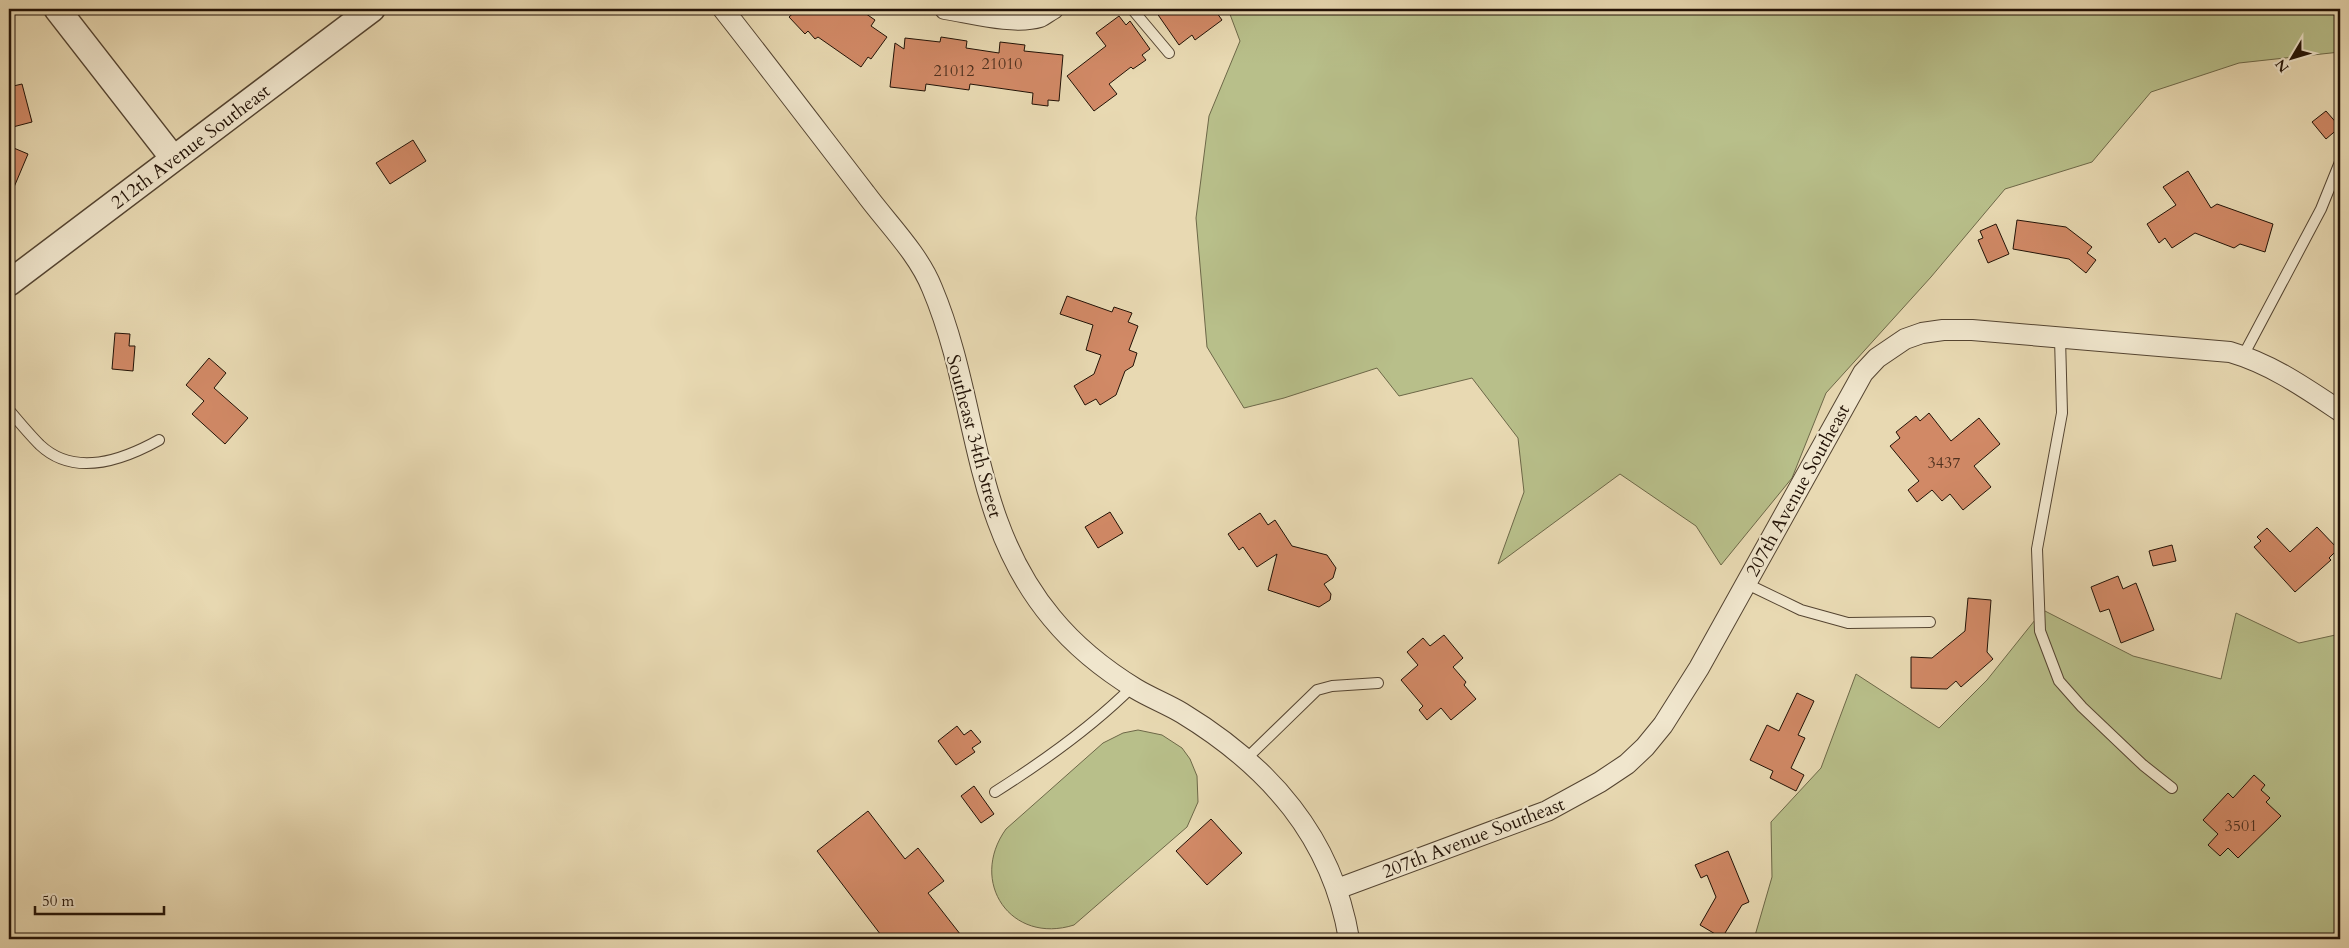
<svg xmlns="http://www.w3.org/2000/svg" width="2349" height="948" viewBox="0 0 2349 948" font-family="Cardo,serif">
<rect width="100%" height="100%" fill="#e8d9b2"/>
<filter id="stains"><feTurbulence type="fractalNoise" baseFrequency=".004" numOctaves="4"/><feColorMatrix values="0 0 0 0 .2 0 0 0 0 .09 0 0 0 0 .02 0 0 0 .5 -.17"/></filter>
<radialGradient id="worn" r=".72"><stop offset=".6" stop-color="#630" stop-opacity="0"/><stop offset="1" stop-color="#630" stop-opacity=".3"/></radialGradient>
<path fill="#b8bf8a" stroke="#6d6848" d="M1228,9h1112v43l-101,11 -88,29 -59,70 -87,27 -74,88 -105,116 -34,85 -71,87 -25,-39 -76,-52 -122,90 26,-72 -6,-54 -46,-60 -73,18 -22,-28 -93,30 -40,10 -37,-61 -11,-129 13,-102 31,-75z
M2043,610l90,46 88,23 15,-66 63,30 41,-9v305h-586l18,-62 -1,-55 50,-54 35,-94 83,54 48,-48z
M1138,730l24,5 20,13 8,11 7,17 1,26 -11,25 -113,98c-63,20 -106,-43 -68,-96l97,-86 20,-10z"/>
<path fill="#d18966" stroke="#221206" d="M798,9h61l16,11 -4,6 16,11 -16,22 -3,-2 -7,10 -43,-30 -3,2 -7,-8 -3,3 -16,-17z
M1154,9h60l8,11 -27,20 -3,-5 -13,10z
M1119,16l7,9 4,-4 20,28 -8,6 4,5 -13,9 -2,-2 -22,17 8,10 -23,17 -27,-35 39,-30 -10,-13z
M941,37l26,4 -1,7 33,5 1,-11 25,3 -1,6 39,4 -4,46 -11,-1v6l-16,-2 1,-11 -63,-9 -1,6 -43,-6 -1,7 -35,-4 5,-44 9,6 1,-11 35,4z
M22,84l10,38 -23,6v-41z
M2326,111l14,16 -14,12 -14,-17z
M413,140l13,21 -36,23 -14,-21z
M9,146l19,8 -19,45z
M2188,171l23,37 6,-4 56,20 -8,28 -25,-8 -6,4 -39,-15 -23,15 -7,-10 -6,5 -12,-19 29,-19 -13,-18z
M2017,220l49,7 26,20 -5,6 9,7 -10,13 -17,-14 -56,-10z
M1996,224l13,30 -21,9 -10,-23 5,-2 -3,-7z
M1067,296l45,16 2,-5 18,6 -4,9 10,4 -9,24 8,3 -4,13 -8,5 -9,24 -16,10 -4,-6 -11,6 -11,-19 20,-12 7,-19 -15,-5 7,-25 -33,-11z
M115,333l15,1 -1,12h6l-2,25 -21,-2z
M209,358l17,15 -12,15 34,30 -23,26 -33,-30 12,-13 -18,-16z
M1929,413l22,28 28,-23 21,26 -26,22 17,21 -28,23 -13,-16 -8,7 -10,-11 -15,12 -9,-12 11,-9 -29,-35 10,-8 -4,-6 20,-16 4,5z
M1110,512l13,21 -25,15 -13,-21z
M1260,513l8,12 7,-5 17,26 35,9 9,13 -3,10 -9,6 7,10 -1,6 -11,7 -51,-17 9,-36 -20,13 -14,-20 -4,3 -11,-16z
M2317,527l21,22 -9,9 2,2 -36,32 -41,-45 7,-6 -4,-4 10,-9 23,24z
M2172,545l4,16 -23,5 -4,-15z
M2118,576l5,13 13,-6 18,47 -33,13 -12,-34 -9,3 -9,-25z
M1968,598l23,2 -4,52 6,7 -32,28 -5,-6 -9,8 -36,-1v-31l21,1 33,-27z
M1444,635l19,23 -10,9 13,15 -2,3 12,14 -25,21 -10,-12 -14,12 -8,-10 4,-4 -22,-26 17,-15 -11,-13 16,-14 7,8z
M1797,693l17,8 -16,34 7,3 -14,30 13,7 -8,16 -26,-13 3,-7 -23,-11 17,-35 12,6z
M957,726l7,9 7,-5 10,12 -9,6 3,4 -19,13 -18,-24z
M2254,775l11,10 -4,5 9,8 -4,4 15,14 -43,42 -10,-10 -8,8 -12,-11 10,-11 -15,-14 25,-27 5,5z
M974,786l20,28 -13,9 -20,-27z
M868,811l37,48 13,-11 26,33 -16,12 36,46h-80l-67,-88z
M1211,819l31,34 -35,32 -31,-34z
M1728,851l21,51 -7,3 -20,33 -22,-13 16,-28 -9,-22 -6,3 -6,-13z"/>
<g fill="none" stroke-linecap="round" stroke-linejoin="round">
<defs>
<path id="service" d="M1132,9l37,44
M2060,338l2,75 -25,136 3,82 19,50 23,26 61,58 29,23
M2243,356l78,-147 19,-47
M9,410c10,12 20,24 31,35 35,33 83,15 119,-5
M1745,583l56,27 47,13 82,-1
M1247,758l70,-68 15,-4 46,-3
M995,792c49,-31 97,-65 138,-106"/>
<path id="minor" d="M723,9c48,61 95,123 142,184 22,30 53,60 67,95 47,111 38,232 120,330 23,28 53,52 84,71 15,9 31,15 46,24 87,53 150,124 167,226
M945,9c26,4 69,16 95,8 4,-2 9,-6 13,-8
M1337,889l210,-78 53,-29 27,-18 18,-17 18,-22 36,-57 164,-295 14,-15 28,-19 17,-6 21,-3h29l258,22c41,12 74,35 110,59"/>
<path id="tertiary" d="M57,9l116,149
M9,283l363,-274"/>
</defs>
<use href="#service" stroke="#544431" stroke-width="12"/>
<use href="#minor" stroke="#544431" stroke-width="22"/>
<use href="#tertiary" stroke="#544431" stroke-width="28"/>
<use href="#service" stroke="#f0e6cd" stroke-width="10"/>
<use href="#minor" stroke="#f0e6cd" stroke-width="20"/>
<use href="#tertiary" stroke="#f0e6cd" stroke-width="25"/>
</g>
<g text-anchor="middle" stroke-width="4.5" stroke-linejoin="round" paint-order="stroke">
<g font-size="16" fill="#4e301e">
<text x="1002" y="69">21010</text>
<text x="954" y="76">21012</text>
<text x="1944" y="468">3437</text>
<text x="2241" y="831">3501</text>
</g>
<g font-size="19" fill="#221206" stroke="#f0e6cd">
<text transform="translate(190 146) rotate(-37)" y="7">212th Avenue Southeast</text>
<text transform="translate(975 436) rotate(75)" y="7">Southeast 34th Street</text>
<text transform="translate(1797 490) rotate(-61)" y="7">207th Avenue Southeast</text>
<text transform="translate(1473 837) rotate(-21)" y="7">207th Avenue Southeast</text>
</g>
</g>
<rect width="2349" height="948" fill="none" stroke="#e8d9b2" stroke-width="30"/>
<rect x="10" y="10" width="2329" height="928" fill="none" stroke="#221206" stroke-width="2.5"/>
<rect x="15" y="15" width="2319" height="918" fill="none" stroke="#221206"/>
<g transform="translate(2292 58) rotate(232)" stroke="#f0e6cd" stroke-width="4" paint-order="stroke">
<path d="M0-4L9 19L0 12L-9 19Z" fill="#221206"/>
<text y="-8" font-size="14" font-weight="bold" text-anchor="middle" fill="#221206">N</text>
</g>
<path d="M35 906v8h129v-8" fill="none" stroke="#221206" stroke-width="2.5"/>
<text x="42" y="906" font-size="15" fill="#221206" stroke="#f0e6cd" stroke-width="4" paint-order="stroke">50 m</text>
<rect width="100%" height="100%" filter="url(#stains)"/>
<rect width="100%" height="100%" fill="url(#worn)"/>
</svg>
